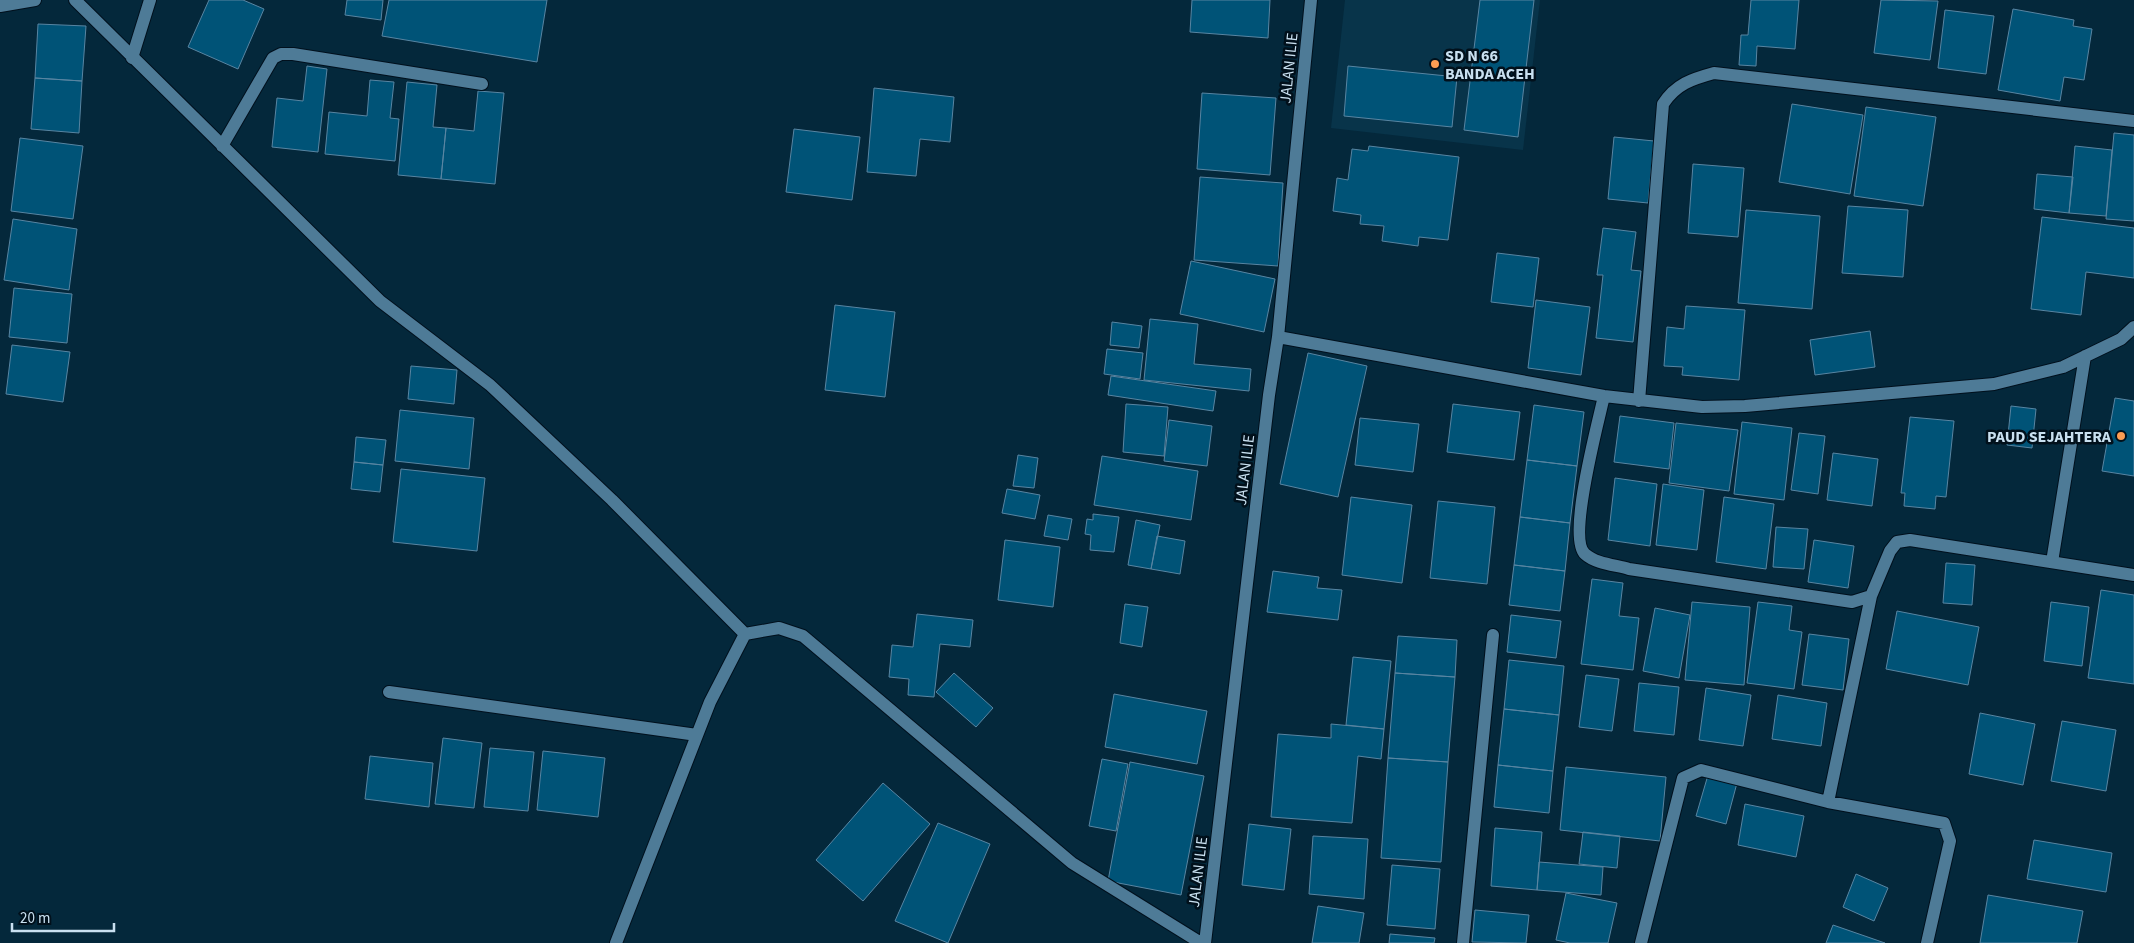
<svg xmlns="http://www.w3.org/2000/svg" width="2134" height="943" viewBox="0 0 2134 943" font-family="'Source Sans 3',sans-serif">
<rect width="100%" height="100%" fill="#04283b"/>
<path fill="#08344a" d="M1345,0h195l-17,150 -192,-22z"/>
<path fill="#005377" stroke="#5885a2" d="M209,0h34l21,9 -26,60 -50,-22z
M347,0h36l-2,20 -36,-5z
M389,0h158l-10,62 -155,-26z
M1192,0h78l-2,38 -78,-6z
M1480,0h54l-16,137 -54,-7z
M1751,0h48l-4,49 -38,-3 -1,20 -17,-1 2,-30h7z
M1881,0l57,1 -8,59 -56,-7z
M2013,9l61,11 -1,6 19,3 -8,51 -20,-3 -4,24 -62,-11z
M1945,10l49,6 -8,58 -48,-6z
M38,24l48,2 -4,55 -47,-3z
M307,66l20,3 -9,83 -46,-5 5,-49 26,3z
M1348,66l109,11 -5,50 -108,-11z
M35,78l47,3 -3,52 -48,-4z
M370,80l24,2 -4,36 9,1 -4,42 -70,-7 4,-42 38,4z
M407,82l30,3 -4,42 13,1 -5,51 -43,-4z
M874,88l80,9 -4,45 -30,-3 -4,37 -49,-4z
M478,91l26,2 -9,91 -54,-5 5,-51 28,3z
M1202,93l74,5 -6,77 -73,-6z
M1792,104l71,11 -13,79 -71,-12z
M1866,107l70,10 -13,89 -69,-10z
M794,129l66,8 -8,63 -66,-8z
M2114,133l20,2v86l-28,-2z
M1614,137l40,4 -6,62 -40,-4z
M20,138l63,8 -10,73 -62,-8z
M1369,146l90,11 -11,83 -29,-3 -1,9 -36,-5 2,-15 -24,-2 1,-9 -28,-4 4,-33 11,2 4,-31 16,2z
M2075,146l37,4 -6,66 -37,-3z
M1693,164l51,4 -6,69 -50,-4z
M2037,174l36,3 -4,36 -35,-4z
M1200,177l83,6 -5,83 -84,-6z
M1848,206l60,4 -5,67 -61,-4z
M1746,210l74,6 -8,93 -74,-6z
M2042,217l92,11v50l-48,-6 -5,43 -50,-6z
M13,219l64,10 -8,61 -65,-10z
M1603,228l33,4 -5,38 10,1 -8,71 -37,-4 7,-63h-6z
M1497,253l42,5 -6,49 -42,-5z
M1191,261l84,18 -11,53 -84,-18z
M14,288l58,6 -5,49 -58,-6z
M1536,300l54,7 -9,68 -53,-7z
M835,305l60,7 -10,85 -60,-7z
M1686,306l59,4 -6,70 -57,-5 1,-8 -19,-1 3,-39 17,2z
M1150,319l48,5 -4,40 57,5 -2,22 -105,-11z
M1112,322l30,4 -3,22 -29,-3z
M1870,331l5,36 -60,8 -5,-35z
M12,345l58,7 -7,50 -57,-8z
M1107,349l36,4 -3,26 -36,-5z
M1308,353l59,13 -29,131 -58,-13z
M411,366l46,4 -3,34 -46,-5z
M1111,376l105,15 -3,20 -105,-16z
M2115,398l19,3v75l-32,-5z
M1126,404l42,3 -4,49 -41,-4z
M1453,404l67,8 -6,48 -67,-8z
M1534,405l50,7 -7,54 -50,-6z
M2011,406l25,3 -4,39 -25,-3z
M400,410l74,8 -5,51 -74,-8z
M1620,416l54,7 -5,46 -55,-7z
M1910,417l44,4 -8,76 -10,-1 -1,13 -31,-3 1,-13h-4z
M1360,418l59,6 -6,48 -58,-7z
M1169,420l43,6 -5,40 -43,-5z
M1742,422l50,6 -8,72 -50,-6z
M1676,423l62,7 -9,61 -60,-8z
M1799,433l26,3 -7,58 -27,-4z
M356,437l30,3 -3,25 -29,-3z
M1833,453l45,6 -6,47 -45,-6z
M1018,455l20,3 -4,30 -21,-2z
M1102,456l96,15 -7,49 -97,-15z
M1527,460l50,6 -7,57 -50,-6z
M354,462l29,3 -3,27 -29,-3z
M401,469l84,9 -8,73 -84,-9z
M1615,478l42,6 -7,62 -42,-6z
M1663,484l41,6 -7,60 -41,-5z
M1007,489l33,6 -5,24 -33,-6z
M1351,497l61,8 -10,78 -60,-8z
M1724,497l50,7 -8,65 -50,-7z
M1438,501l57,6 -8,77 -57,-6z
M1093,514l26,3 -5,35 -24,-2 1,-15 -6,-1 2,-15 6,1z
M1048,515l24,4 -4,21 -24,-4z
M1520,517l50,6 -5,48 -51,-6z
M1136,520l24,5 -9,44 -23,-4z
M1776,527l32,2 -4,40 -31,-2z
M1157,536l28,5 -5,33 -29,-5z
M1005,540l55,7 -7,60 -55,-7z
M1814,540l40,6 -6,42 -40,-6z
M1946,563l29,2 -3,40 -29,-2z
M1514,565l51,6 -5,40 -51,-6z
M1273,571l46,6 -2,11 25,2 -4,30 -71,-8z
M1592,579l31,4 -4,33 20,2 -6,52 -52,-6z
M2101,590l33,5v89l-46,-6z
M1692,602l58,5 -6,78 -59,-5z
M1758,602l34,4 -3,24 13,2 -8,57 -47,-6z
M2051,602l38,5 -7,59 -38,-5z
M1125,604l23,3 -6,40 -22,-4z
M1655,608l35,7 -11,63 -36,-7z
M1897,611l82,16 -11,58 -82,-16z
M917,614l56,6 -3,27 -30,-3 -6,53 -26,-2 1,-16 -20,-2 3,-32 21,2z
M1511,615l50,6 -5,37 -49,-6z
M1809,634l40,5 -6,51 -41,-5z
M1398,636l59,4 -2,37 -60,-4z
M1353,657l38,4 -7,68 -38,-4z
M1509,660l55,6 -5,49 -55,-6z
M954,673l39,35 -17,19 -40,-35z
M1395,673l60,4 -7,85 -60,-4z
M1586,675l33,4 -7,52 -33,-4z
M1639,683l40,4 -5,48 -40,-4z
M1706,688l45,7 -8,51 -44,-6z
M1114,694l93,17 -10,53 -92,-17z
M1778,695l49,8 -6,43 -49,-7z
M1504,709l55,6 -6,56 -55,-6z
M1980,713l55,11 -12,61 -54,-11z
M2062,721l54,9 -10,61 -55,-10z
M1331,724l53,5 -3,30 -23,-3 -6,67 -81,-6 7,-83 53,4z
M443,738l39,5 -8,65 -39,-4z
M490,748l44,4 -6,59 -44,-4z
M543,751l62,7 -7,59 -61,-7z
M370,756l63,7 -4,44 -64,-8z
M1388,758l60,4 -7,100 -60,-4z
M1102,759l26,5 -12,67 -27,-5z
M1130,762l74,14 -23,119 -73,-14z
M1498,765l55,6 -4,42 -55,-6z
M1566,767l100,10 -6,64 -100,-11z
M1708,775l29,8 -11,41 -30,-8z
M883,783l47,41 -67,77 -47,-41z
M1745,804l59,12 -8,41 -58,-12z
M938,823l52,21 -42,99 -53,-22z
M1249,824l42,5 -7,61 -42,-5z
M1495,828l47,4 -5,58 -46,-4z
M1583,832l37,4 -3,32 -38,-4z
M1313,836l55,3 -4,60 -55,-5z
M2034,840l78,13 -6,39 -79,-13z
M1539,862l64,5 -2,28 -64,-5z
M1392,865l48,4 -5,60 -48,-4z
M1856,874l32,14 -14,33 -31,-14z
M1566,893l51,10 -9,40h-38l-14,-3z
M1988,895l95,16 -6,32h-97z
M1318,906l46,7 -5,30h-47z
M1475,910l54,5 -3,28 -54,-1z
M1833,925l52,18h-59z
M1390,934l45,4 -1,5h-45z"/>
<g fill="none" stroke-linecap="round" stroke-linejoin="round">
<defs>
<path id="minor" d="M75,0l305,301 110,84 122,115 133,134
M0,6l35,-6
M132,58l18,-58
M222,146l51,-88 8,-4h12l189,30
M1278,337l326,59 98,11 43,-1 249,-22 69,-17 58,-28 13,-12
M1604,396c-6,27 -37,142 -19,158 11,10 31,11 44,15l223,33 19,-6 19,-45 7,-9 13,-2 224,35
M1639,401l24,-297c13,-20 29,-25 51,-31l420,48
M2052,562l33,-206
M389,692l308,43
M1828,802l43,-206
M616,943l94,-241 35,-68 34,-6 24,8 269,227 129,80
M1205,943l64,-548 9,-58 33,-337
M1463,943l30,-308
M1641,943l42,-165 18,-8 127,32 116,21 6,18 -23,102"/>
</defs>
<use href="#minor" stroke="#00101d" stroke-width="14"/>
<use href="#minor" stroke="#4e7b97" stroke-width="12"/>
</g>
<g fill="#fc9d53" stroke="#01101b" stroke-width="2">
<circle cx="1435" cy="64" r="5"/>
<circle cx="2121" cy="436" r="5"/>
</g>
<g text-anchor="middle" stroke-width="5" stroke-linejoin="round" paint-order="stroke">
<g font-size="16" font-weight="bold" fill="#c9e0f0" stroke="#01101b" text-anchor="start">
<text x="1445" y="61">SD N 66<tspan x="1445" dy="18">BANDA ACEH</tspan></text>
<text x="2111" y="442" text-anchor="end">PAUD SEJAHTERA</text>
</g>
<g font-size="16" fill="#c9e0f0" stroke="#01101b">
<text transform="translate(1288 68) rotate(-84)" y="6">JALAN ILIE</text>
<text transform="translate(1244 470) rotate(-83)" y="6">JALAN ILIE</text>
<text transform="translate(1197 872) rotate(-83)" y="6">JALAN ILIE</text>
</g>
</g>
<path d="M12 923v8h102v-8" fill="none" stroke="#c9e0f0" stroke-width="2.5"/>
<text x="20" y="923" font-size="15" fill="#c9e0f0" stroke="#01101b" stroke-width="4" paint-order="stroke">20 m</text>
</svg>
